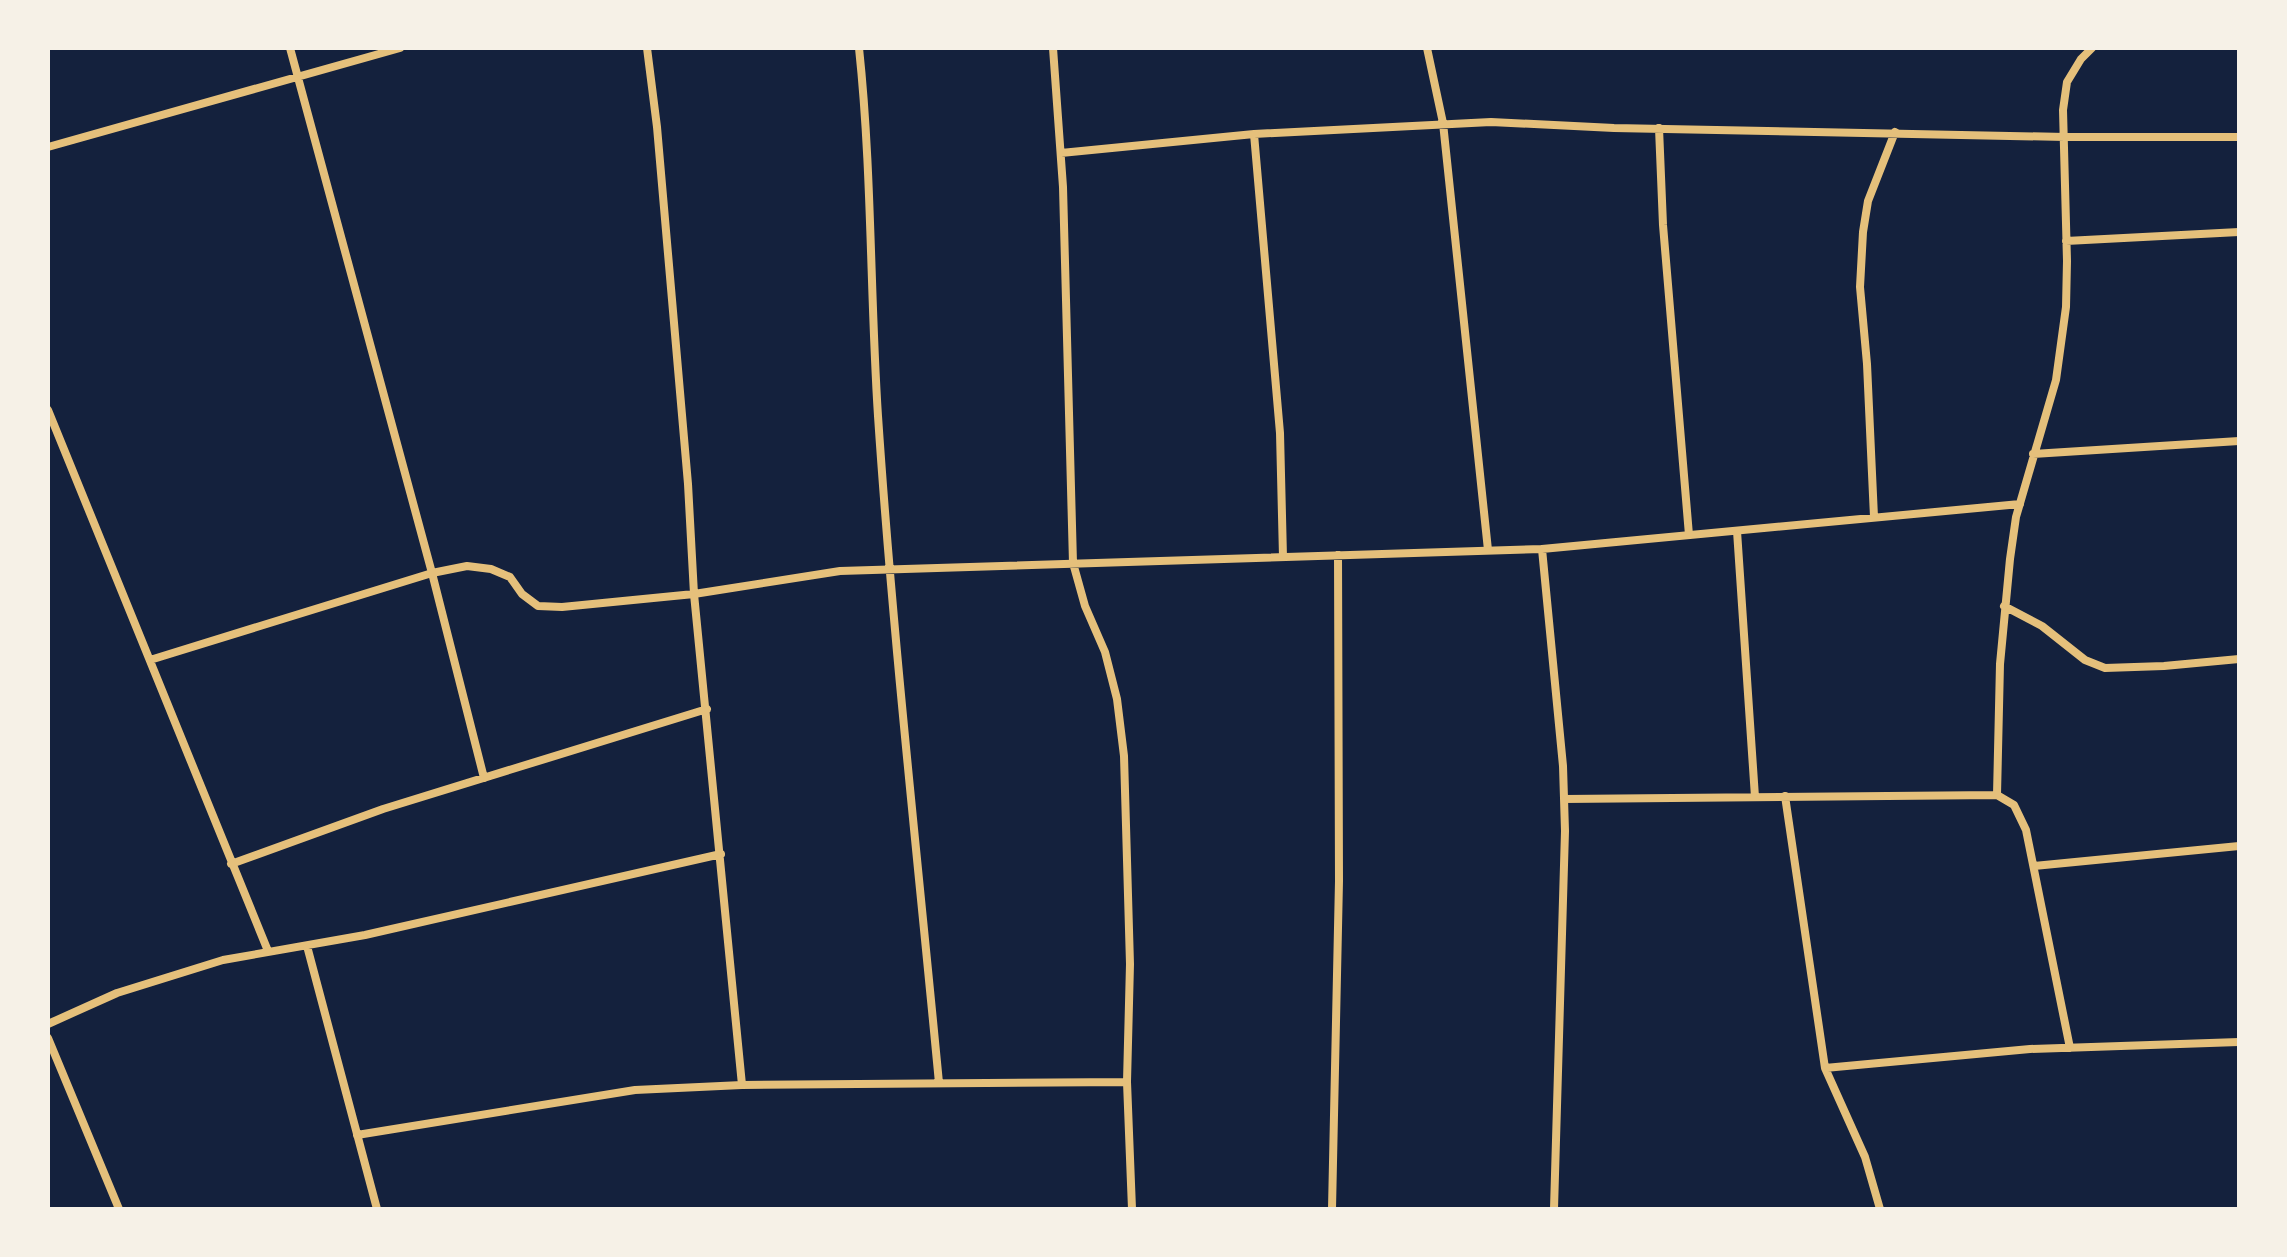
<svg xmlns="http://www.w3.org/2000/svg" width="2287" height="1257" viewBox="0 0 2287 1257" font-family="Cabin,sans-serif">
<rect width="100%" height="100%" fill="#14213d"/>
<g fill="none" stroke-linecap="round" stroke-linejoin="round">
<path stroke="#e5c07b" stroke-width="8" d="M290,48l142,525 52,205
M647,48l10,79 31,357 6,110 48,491
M859,48c13,122 11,246 19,368 15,223 40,445 61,667
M1053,48l10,139 10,376 12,43 20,46 12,47 7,57 6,208 -3,118 5,127
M1427,48l16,75 45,427
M1659,128l4,97 26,310
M1254,134l26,299 3,124
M48,147l352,-99
M1061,153l193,-19 237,-12 123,6 451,9h174
M2066,241l173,-9
M48,410l220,541
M2033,454l206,-13
M1874,517l-7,-153 -7,-77 3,-55 5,-31 27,-69
M1737,531l18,266
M1542,549l21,217 2,65 -11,378
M2004,606l38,20 43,34 20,8 59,-2 75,-7
M150,660l282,-87 35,-7 24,3 19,8 12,17 16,12 24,1 132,-13 146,-23 702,-22 478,-45
M1997,795l3,-131 10,-105 6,-42 40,-137 10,-73 1,-46 -4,-151 4,-28 14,-23 11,-11
M1785,796l40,272 40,89 15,52
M1564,799l433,-4 17,10 12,25 44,218
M231,864l152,-55 324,-100
M2034,866l205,-20
M307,946l70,263
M48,1024l69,-31 106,-33 142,-25 356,-81
M48,1038l71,171
M1825,1068l205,-19 209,-7
M357,1135l278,-45 107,-5 385,-3
M1332,1209l7,-328 -1,-326"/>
</g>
<rect width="2287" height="1257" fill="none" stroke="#f6f1e7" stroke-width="100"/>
</svg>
